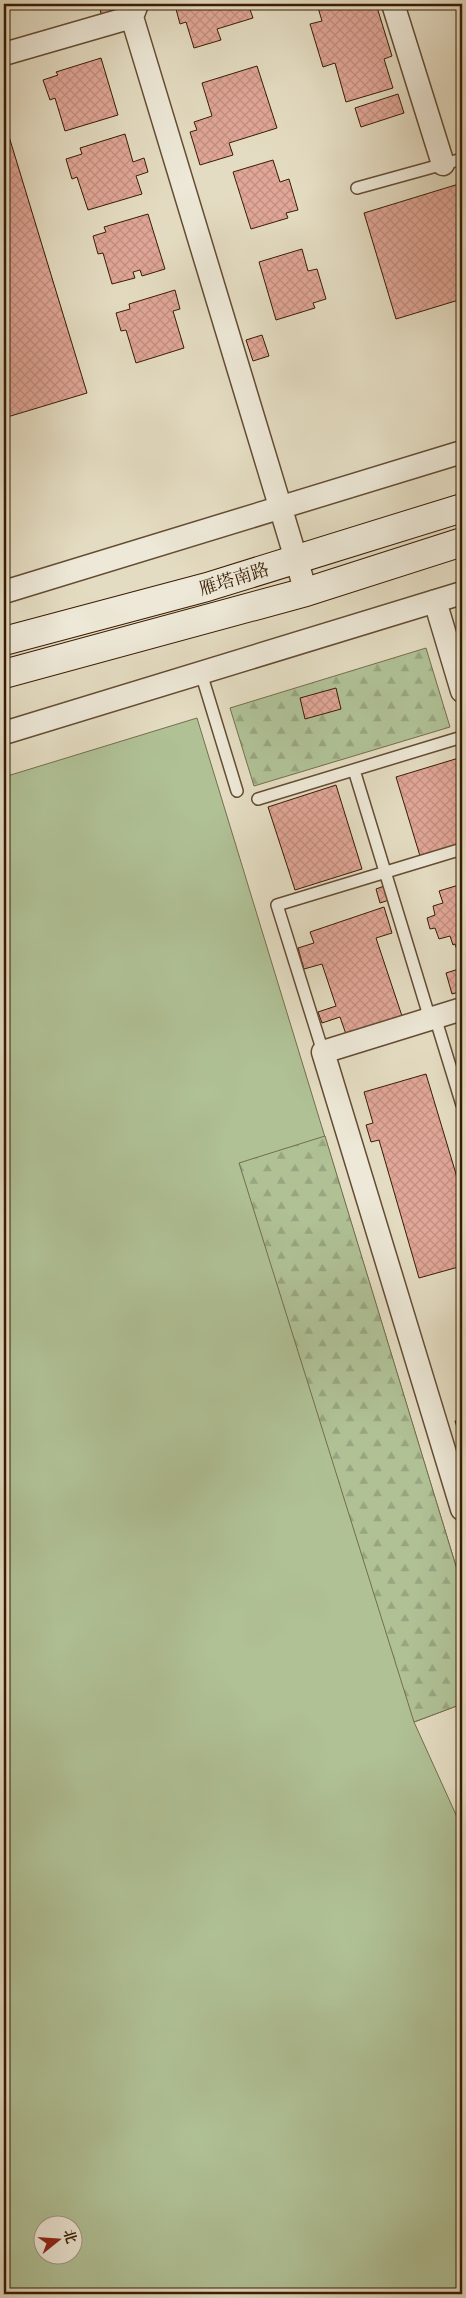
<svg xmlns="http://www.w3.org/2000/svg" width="466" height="2298" viewBox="0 0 466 2298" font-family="'IM FELL French Canon','Noto Serif SC',serif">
<defs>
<pattern id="forest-firs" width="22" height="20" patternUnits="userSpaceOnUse" patternTransform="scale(1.25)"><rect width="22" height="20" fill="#b0c196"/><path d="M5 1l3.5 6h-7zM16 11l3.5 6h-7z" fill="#98a580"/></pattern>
<pattern id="building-cross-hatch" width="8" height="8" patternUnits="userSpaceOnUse" patternTransform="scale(1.25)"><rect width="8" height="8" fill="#e0a697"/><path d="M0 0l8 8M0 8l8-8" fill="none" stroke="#c18e80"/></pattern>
</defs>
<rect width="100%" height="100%" fill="#e4dcc2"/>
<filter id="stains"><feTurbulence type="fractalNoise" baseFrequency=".004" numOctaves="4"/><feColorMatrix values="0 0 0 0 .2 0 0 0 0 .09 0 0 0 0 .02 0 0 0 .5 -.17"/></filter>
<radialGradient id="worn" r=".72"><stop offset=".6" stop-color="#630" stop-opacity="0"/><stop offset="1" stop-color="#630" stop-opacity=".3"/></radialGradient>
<path fill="#b0c196" stroke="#746e4c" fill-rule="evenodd" d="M197,718l265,868v118l-48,18 48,106v466h-458v-1517zM42,2226h30v30h-30z"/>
<path fill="url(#forest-firs)" stroke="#746e4c" d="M426,648l24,79 -196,59 -24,-78z
M325,1136l137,450v118l-48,18 -175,-559z"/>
<path fill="url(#building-cross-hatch)" stroke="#391c03" d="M116,4h8l2,6 -24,8 -2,-9z
M188,4h60l5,14 -36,11 4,11 -27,8 -8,-26 -6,2 -4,-15z
M317,4h59l16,52 -8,3 9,29 -47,14 -11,-39 -12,4 -13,-43 12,-3z
M101,58l17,57 -53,16 -10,-33 -5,2 -7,-20 15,-5 -2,-3z
M257,66l20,62 -48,15 4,12 -33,10 -10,-33 7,-2 -3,-8 18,-6 -10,-33z
M398,94l6,19 -43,14 -6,-19z
M4,120l83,273 -83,25z
M125,134l8,28 11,-4 4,14 -12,4 6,18 -54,16 -11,-33 -5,2 -6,-20 16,-5 -2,-6z
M273,160l7,22 9,-3 9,31 -12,3 2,5 -37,11 -18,-57z
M462,183v116l-66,20 -32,-106z
M148,214l17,55 -23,7 -2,-6 -7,2 2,6 -23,6 -9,-31 -5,1 -5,-18 13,-4 -2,-5z
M302,249l6,22 9,-2 9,30 -13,4 2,5 -39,12 -17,-58z
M175,290l5,19 -7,2 11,37 -48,15 -10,-33 -5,1 -5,-18 14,-4 -1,-5z
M262,335l7,21 -16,5 -7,-21z
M336,688l5,21 -36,10 -5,-21z
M462,757v86l-42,13 -24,-79z
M336,785l26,84 -67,21 -27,-83z
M462,884v82l-7,-22 -2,1 -3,-9 -11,3 -4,-11 -5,1 -3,-11 8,-3 -2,-9 10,-3 -4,-12z
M387,885l5,14 -12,4 -4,-14z
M384,907l8,26 -16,5 28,84 -56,18 -8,-23 -18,6 -4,-11 18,-6 -14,-42 -18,5 -6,-21 16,-5 -4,-11z
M462,968v23l-10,3 -6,-21z
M426,1074l36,120v72l-43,12 -40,-138 -8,2 -5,-17 7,-2 -9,-31z
M462,1388v20l-5,-19z
M462,1418v27l-7,-24z"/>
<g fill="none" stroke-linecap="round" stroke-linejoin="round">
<defs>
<path id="service" d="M357,188l105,-29
M201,673l36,118
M354,770l76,249
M258,799l204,-62
M435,1017l27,88
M323,1052l-46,-147 185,-56"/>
<path id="minor" d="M137,4l-5,13 174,575
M393,4l50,160
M4,54l128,-37
M4,592l458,-140
M435,601l27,90
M4,733l458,-140
M462,1009l-139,43 139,457"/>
<path id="secondary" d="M4,641l203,-54 255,-79
M4,674l302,-82 156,-50"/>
</defs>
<use href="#service" stroke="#644c33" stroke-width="14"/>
<use href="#minor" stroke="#644c33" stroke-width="25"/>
<use href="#secondary" stroke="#391c03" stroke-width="30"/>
<use href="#service" stroke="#ede8d7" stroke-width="11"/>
<use href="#minor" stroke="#ede8d7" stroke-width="22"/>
<use href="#secondary" stroke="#ede8d7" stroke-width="28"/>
</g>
<g text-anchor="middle" stroke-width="4" stroke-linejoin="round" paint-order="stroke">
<g font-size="18" fill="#391c03" stroke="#ede8d7">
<text transform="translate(234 579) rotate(-17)" y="6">雁塔南路</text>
</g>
</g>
<rect width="466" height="2298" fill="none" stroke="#e4dcc2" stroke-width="20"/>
<rect x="5" y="5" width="456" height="2288" fill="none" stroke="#391c03" stroke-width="2.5"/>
<rect x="10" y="10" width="446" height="2278" fill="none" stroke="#391c03"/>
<g transform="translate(58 2240) rotate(73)"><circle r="24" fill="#ede8d7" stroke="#a59682"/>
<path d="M0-4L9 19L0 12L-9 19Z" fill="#8f2418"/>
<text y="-8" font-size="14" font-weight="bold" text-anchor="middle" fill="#391c03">北</text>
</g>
<rect width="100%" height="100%" filter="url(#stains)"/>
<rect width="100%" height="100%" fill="url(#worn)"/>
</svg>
